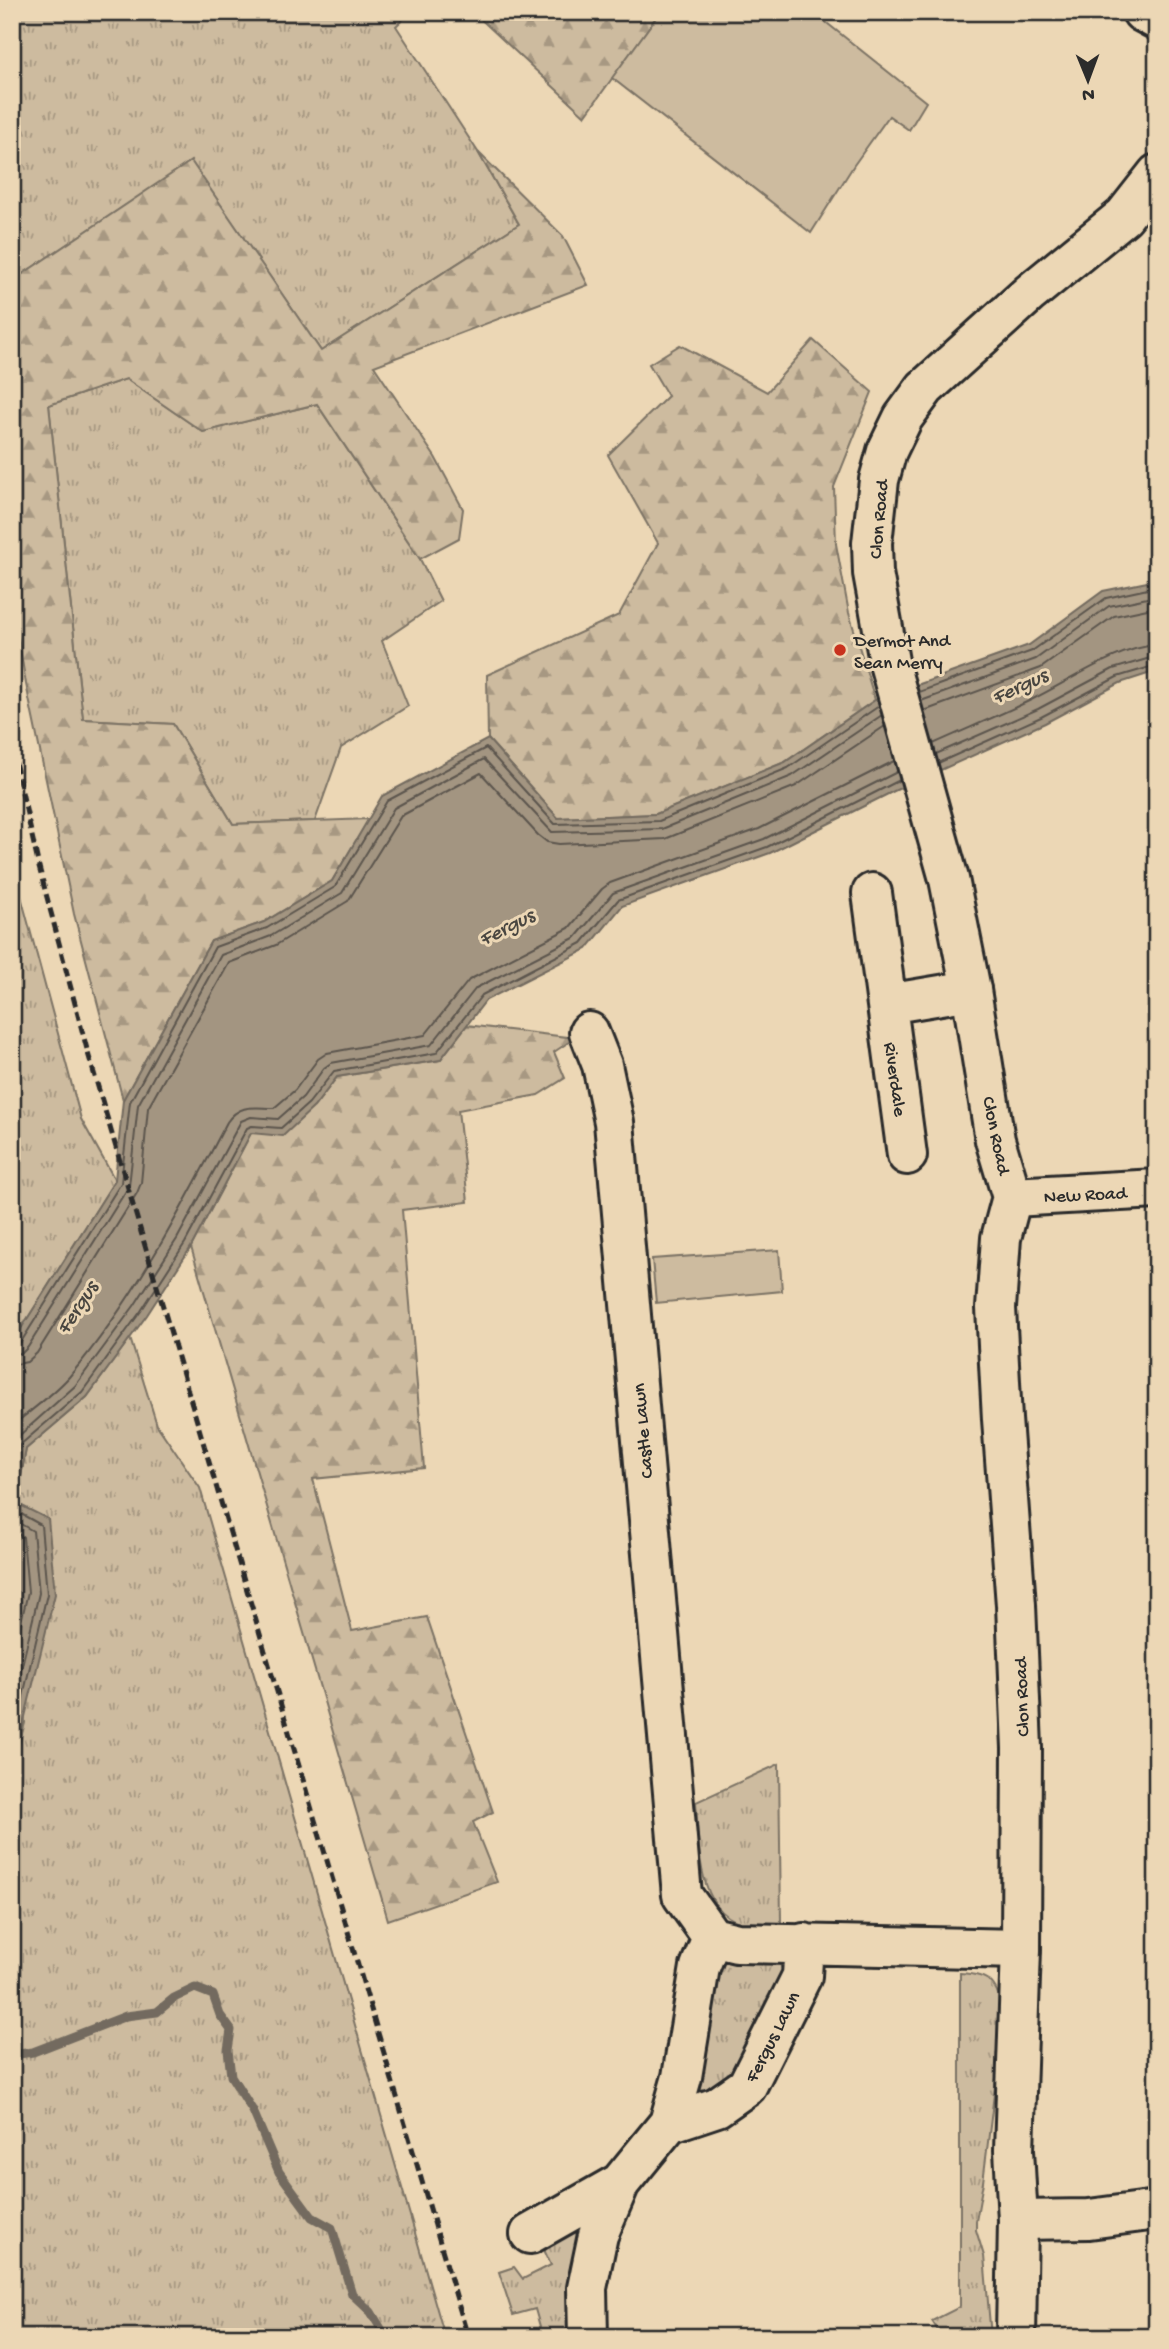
<svg xmlns="http://www.w3.org/2000/svg" width="1169" height="2349" viewBox="0 0 1169 2349" font-family="'Gochi Hand',sans-serif">
<defs>
<pattern id="grass-tufts" width="24" height="20" patternUnits="userSpaceOnUse" patternTransform="scale(1.75)"><rect width="24" height="20" fill="#cdbb9f"/><path d="M3 7l-1-3M5 7V3M7 7l1-3M15 17l-1-3M17 17v-4M19 17l1-3" fill="none" stroke="#a79882"/></pattern>
<pattern id="forest-firs" width="22" height="20" patternUnits="userSpaceOnUse" patternTransform="scale(1.75)"><rect width="22" height="20" fill="#cdbb9f"/><path d="M5 1l3.5 6h-7zM16 11l3.5 6h-7z" fill="#a79882"/></pattern>
</defs>
<rect width="100%" height="100%" fill="#ecd7b5"/>
<filter id="ink" filterUnits="userSpaceOnUse"><feTurbulence type="fractalNoise" baseFrequency=".0143" numOctaves="2"/><feDisplacementMap in="SourceGraphic" scale="14" xChannelSelector="R" yChannelSelector="G"/><feConvolveMatrix kernelMatrix="1 2 1 2 8 2 1 2 1" color-interpolation-filters="sRGB"/></filter>
<g filter="url(#ink)">
<path fill="url(#grass-tufts)" stroke="#7c7365" stroke-width="2" d="M12,12h399l-15,14 82,126 41,72 -198,127 -130,-189 -179,119z
M126,379l77,53 114,-28 103,155 21,42 -59,40 26,65 -67,42 -26,73 -82,3 -60,-100 -90,-5 -34,-314z
M12,863l69,256 34,61 -103,163z
M130,1338l27,87 43,63 245,849h-433v-567l13,-47 -9,-220 10,-54 61,-52z
M779,1764l2,159c-11,0 -23,2 -33,1 -53,-7 -49,-84 -52,-122z
M730,1961h37l13,3 3,8 -39,101 -41,21 -7,-12 19,-116z
M960,1973c33,2 36,10 44,41l-21,168 -7,39v9l8,26 7,81h-49l-10,-16 28,-14z
M595,2212l-20,125h-32l-8,-28 -22,6 -14,-43 15,-5 9,12 28,-14 -6,-13 2,-16z"/>
<path fill="url(#forest-firs)" stroke="#7c7365" stroke-width="2" d="M473,12h187l-75,104z
M478,152l85,84 25,49 -214,81 61,91 28,52 -4,29 -39,21 -103,-155 -114,28 -77,-53 -77,26 34,314 90,5 60,100 136,-5 -37,62 -68,41 -53,19 -88,159 -49,-186 -48,-230 -14,-83v-320l179,-120 130,190 198,-127z
M813,340l59,52 -38,95 2,57 13,69 26,87 -90,62 -129,52 -98,4 -70,-79 -1,-64 132,-60 39,-72 -50,-88 60,-59 -19,-32 31,-19 87,47z
M467,1025l108,13 -21,14 11,26 -27,17 -80,15 10,92 -66,8 22,258 -111,11 39,152 75,-14 66,195 -20,10 24,60 -109,38 -197,-673 60,-114 63,-26 23,-30 103,-17z"/>
<path fill="#cdbb9f" stroke="#7c7365" stroke-width="2" d="M660,12h153l113,90 -17,28 -20,-14 -35,49 -43,68 -199,-155z
M779,1250l3,41 -126,12 -4,-44z"/>
<path fill="#a39581" stroke="#736b5f" stroke-width="2" d="M1157,580v91l-37,12 -75,40 -151,68 -124,62 -148,53 -35,43 -101,51 -46,60 -103,17 -23,30 -31,29 -32,-3 -60,114 -44,68 -60,82 -61,52 -10,54 32,16 7,75 -43,176v-427l103,-163 8,-80 88,-159 53,-19 68,-41 50,-85 106,-57 70,79 98,-4 129,-52 90,-62 154,-55 74,-54z"/>
<g fill="none" stroke-linecap="round" stroke-linejoin="round">
<path stroke="#5b554d" stroke-width="2" d="M919,692l113,-41 74,-53 51,-11
M921,701l115,-42 73,-53 48,-10
M924,711l117,-43 73,-52 43,-9
M933,744c33,-15 67,-29 100,-45 35,-17 85,-52 124,-54
M936,754l102,-45 75,-40 44,-13
M938,763l103,-46 76,-40 40,-12
M12,1346l9,-4 100,-159 9,-81 85,-155 52,-19 68,-41 52,-86 99,-53 69,76 104,-3 129,-53 91,-62
M12,1354l10,-1 6,-6 101,-161 9,-81 83,-150 50,-19 71,-43 52,-85 90,-49 68,73 110,-3 130,-53 90,-61
M12,1365l15,-3 10,-9 100,-160 4,-10 7,-75 81,-145 47,-18 72,-44 53,-85 80,-43 57,62 9,7 12,2 106,-5 131,-53 89,-60
M12,1426c19,-16 41,-31 57,-49 65,-77 112,-167 158,-255 13,-19 28,-14 47,-14l21,-18 23,-31 9,-6 98,-18 44,-55 100,-52 33,-39 8,-6 149,-54 135,-68
M12,1442l63,-56 59,-80 43,-67 64,-118 10,-4 27,2 25,-22 21,-29 7,-5 100,-18 45,-57 100,-51 37,-44 151,-54 133,-67
M12,1483l8,-38 62,-53 59,-81 44,-68 62,-115 5,-2 29,2 28,-25 25,-32 102,-18 46,-58 100,-52 36,-43 149,-53 133,-67
M12,1509l29,16 6,69 -35,149
M12,1519l21,12 6,62 -27,115
M12,1531l11,6 5,55 -16,69"/>
<path stroke="#736b5f" stroke-width="9" d="M12,2055l21,-3 93,-36 31,-4 17,-14 21,-10 18,7 7,20 11,15 -3,20 3,26 22,35 26,61 33,45 20,11 20,66 19,18 15,25"/>
<defs>
<path id="minor" d="M1142,12l15,8
M872,893l35,262
M887,1004l84,-14
M589,1032l13,33 12,57 68,773 30,42
M1012,1197l145,-8
M669,2123l13,-46 18,-110 12,-30 25,6 284,6
M530,2234l90,-51 49,-60 48,-16 30,-21 55,-110 2,-33
M588,2337l-1,-49 11,-53 22,-52"/>
<path id="major" d="M1018,2220l71,-1 68,-9
M1016,2337l2,-117 -4,-70 7,-201 1,-201 -6,-143 -14,-186 -6,-111 5,-70 11,-41 -17,-57 -24,-150 -22,-111 -59,-212 -17,-94 -1,-30 7,-63 8,-29 16,-33 22,-30 105,-95 94,-77 33,-42"/>
</defs>
<use href="#minor" stroke="#2b2b2b" stroke-width="44"/>
<use href="#major" stroke="#2b2b2b" stroke-width="44"/>
<use href="#minor" stroke="#ecd7b5" stroke-width="38"/>
<use href="#major" stroke="#ecd7b5" stroke-width="38"/>
<path stroke="#2b2b2b" stroke-width="5" stroke-dasharray="10 5" stroke-linecap="butt" d="M12,748l27,119 49,186 380,1284"/>
</g>
</g>
<circle fill="#c8321e" stroke="#ecd7b5" stroke-width="2.5" cx="840" cy="650" r="7"/>
<g text-anchor="middle" stroke-width="6" stroke-linejoin="round" paint-order="stroke">
<g font-size="19" fill="#2b2b2b" stroke="#ecd7b5">
<text transform="translate(877 519) rotate(-85)" y="7">Clon Road</text>
<text transform="translate(897 1079) rotate(82)" y="7">Riverdale</text>
<text transform="translate(998 1135) rotate(78)" y="7">Clon Road</text>
<text transform="translate(1085 1193) rotate(-3)" y="7">New Road</text>
<text transform="translate(641 1431) rotate(-95)" y="7">Castle Lawn</text>
<text transform="translate(1020 1697) rotate(-92)" y="7">Clon Road</text>
<text transform="translate(771 2036) rotate(-63)" y="7">Fergus Lawn</text>
</g>
<g font-size="19" fill="#2b2b2b" stroke="#ecd7b5" text-anchor="start">
<text x="854" y="646">Dermot And<tspan x="854" dy="22">Sean Merry</tspan></text>
</g>
<g font-size="21" font-style="italic" fill="#494640" stroke="#ecd7b5">
<text transform="translate(1019 685) rotate(-25)" y="7">Fergus</text>
<text transform="translate(506 926) rotate(-27)" y="7">Fergus</text>
<text transform="translate(76 1307) rotate(-57)" y="7">Fergus</text>
</g>
</g>
<rect width="1169" height="2349" fill="none" stroke="#ecd7b5" stroke-width="42"/>
<rect x="21" y="21" width="1127" height="2307" fill="none" stroke="#2b2b2b" stroke-width="2.5" filter="url(#ink)"/>
<g transform="translate(1088 80) rotate(179)" stroke="#ecd7b5" stroke-width="5" paint-order="stroke">
<path d="M0-5L12 26L0 18L-12 26Z" fill="#2b2b2b"/>
<text y="-10" font-size="19" font-weight="bold" text-anchor="middle" fill="#2b2b2b">N</text>
</g>
</svg>
